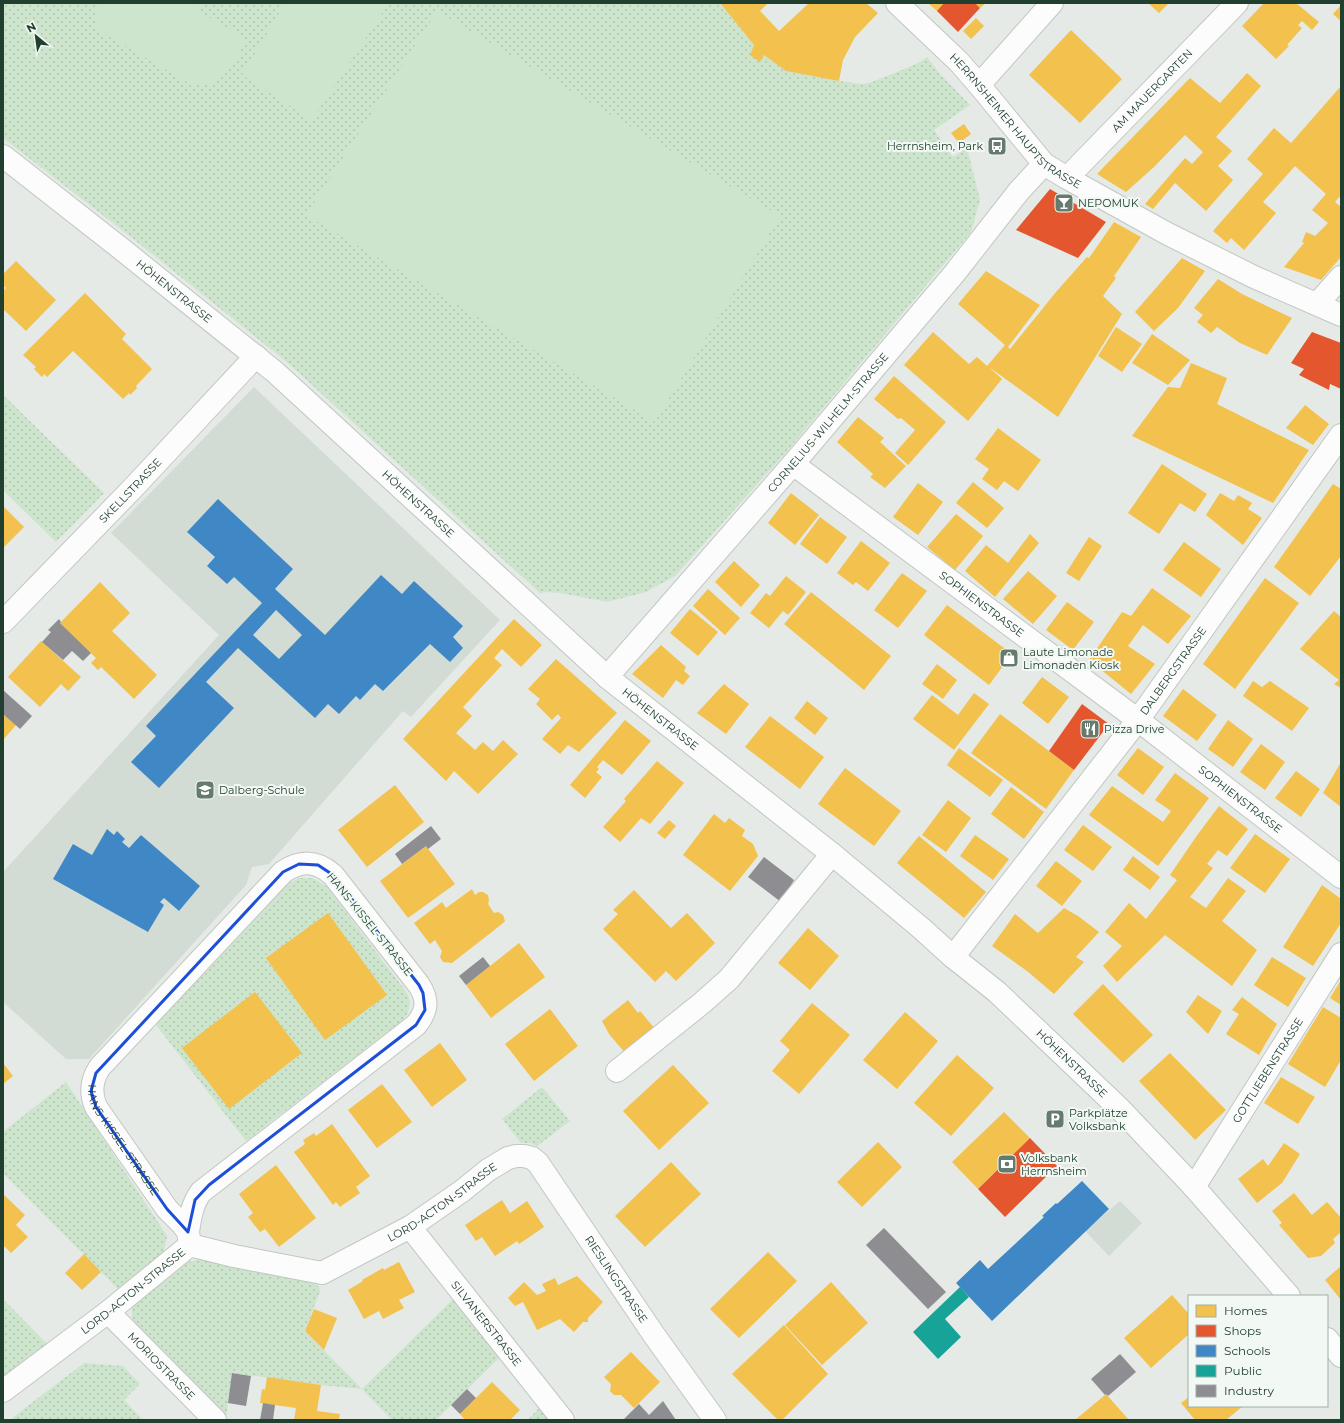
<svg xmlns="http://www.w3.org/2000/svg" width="1344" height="1423" viewBox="0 0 1344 1423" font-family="Montserrat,sans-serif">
<defs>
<pattern id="green-dots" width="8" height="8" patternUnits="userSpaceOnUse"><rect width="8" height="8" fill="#cde4cd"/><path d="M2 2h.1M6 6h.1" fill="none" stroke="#b0c5b0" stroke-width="1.8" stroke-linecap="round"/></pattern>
</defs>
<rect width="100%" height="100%" fill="#e5eae6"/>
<path fill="#d2dcd5" d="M254,387l246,233 -89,97 -8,-6 -134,153 -17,3 -6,18 -157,174h-23l-63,-57v-130l216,-237 -108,-102z
M1120,1201l22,22 -33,33 -24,-25z"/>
<path fill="url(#green-dots)" d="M3,3h717l34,42 6,16 4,-6 22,16 53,10 23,3 10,-2 35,-14 15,-7 5,-4 12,16 31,32 -36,25 19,27 14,-9 13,52 -9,32 -184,219 -112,125 -29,16 -39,10 -46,-9 -17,-1 -3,2 -253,-231 -157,-126 -128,-99z
M3,395l101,98 -48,49 -53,-52z
M299,878h14l13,8 79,104c7,10 6,21 -2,30l-157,121 -90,-116 133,-142z
M66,1082l101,154 -4,19 -44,35 -116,-117v-41z
M542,1087l28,34 -33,25 -8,-3h-8l-19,-24z
M200,1259l116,25 3,3 1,4 -15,40 57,58 91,-90 47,58 -64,63h-44l-30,-31 -41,-4 -88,-12 -7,44 -91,-92c-4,-8 -4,-13 -2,-21l52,-41z
M3,1299l44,45 -44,34z
M84,1363l39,3 17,18 -16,16 19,20h-130l-1,-2z
M540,1407l11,13h-23z"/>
<path fill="#cde4cd" d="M99,3h99l2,7 3,4 39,22 3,4v3c-15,26 -24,49 -58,39l-87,-51c-7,-9 -7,-19 -1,-28z
M285,3h104l-77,117 -70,-45z
M437,11l343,205 -125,206 -349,-207z"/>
<path fill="#f2c14e" d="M720,3h48l-8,8 19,20 30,-28h57l12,10 -23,24 -12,23 -4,21 -53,-10 -22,-16 -4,7 -10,-7 4,-10z
M928,3h16l-7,8z
M975,3h11l-6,5z
M1148,3h21l-10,10z
M1264,3h32l23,19 -7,8 -10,-9 -4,4 4,3 -15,17 2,1 -13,13 -34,-33z
M1341,5v16l-8,-7z
M976,18l8,8 -13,13 -8,-8z
M1071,30l51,49 -42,44 -51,-48z
M1247,73l14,13 -45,51 16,14 -14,15 15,14 -27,31 -31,-28 -22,26 -8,-5 40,-46 7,6 11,-12 -18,-17 -31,32 -28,25 -29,-18 93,-96 30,25z
M1341,86v109l-6,7 6,5v50l-20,23 -37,-13 20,-24 -2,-1 4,-10 9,4 13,-13 -16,-13 14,-16 -31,-28 -32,36 13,11 -32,37 -13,-12 -4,5 -14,-12 50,-57 -16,-15 27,-31 17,15z
M964,124l7,10 -12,9 -8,-10z
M1114,222l27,15 -27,39 2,2 -13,18 19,18 -64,103 -69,-50 13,12 -34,42 -64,-56 29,-33 36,32 8,-7 10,9 18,-21 -47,-41 28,-33 54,34 -32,42 2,2 46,-57 31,-35 2,1z
M1182,258l23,13 -27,37 -24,23 -19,-19z
M16,261l40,39 -30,31 -23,-22v-18l3,-3 -3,-3v-11z
M1218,279l24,15 50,24 -25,37 -27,-12 -23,-16 -6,6 -14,-11 6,-7 -9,-7z
M85,293l41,41 -4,5 30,30 -16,17 1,2 -7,7 -1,-2 -6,6 -50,-48 -26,26 -3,-3 -2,3 -8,-8 2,-2 -13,-12z
M1116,327l26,17 -20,28 -24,-16z
M1152,334l38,26 -22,25 -36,-22z
M1191,363l36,15 -10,26 92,46 -36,53 -141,-67 36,-49 12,1z
M894,376l52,46 -38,43 -13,-12 20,-23 -14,-12 -3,1 -24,-20z
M1305,405l24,19 -16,21 -27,-17z
M858,417l26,21 -4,4 26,24 -21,22 -15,-11 3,-3 -11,-10 -25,-22z
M998,428l43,32 -23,31 -14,-10 -7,9 -15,-11 7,-10 -14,-10z
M1162,464l45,30 -12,18 -15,-9 -21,31 -31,-21z
M973,482l31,26 -17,20 -31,-25z
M918,483l25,19 -25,33 -25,-18z
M1333,484l8,5v67l-31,40 -36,-29z
M791,493l28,22 -24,30 -27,-22z
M1220,493l14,8 4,-6 14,8 -4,6 14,9 -19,27 -37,-30z
M3,506l21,21 -21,21z
M956,514l27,22 -28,34 -28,-23z
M820,517l27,20 -20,27 -27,-20z
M1030,534l9,9 -44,54 -30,-26 21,-26 22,18z
M1089,537l13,9 -23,35 -13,-8z
M861,541l29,22 -22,28 -12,-9 -3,3 -16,-12z
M1184,542l37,27 -20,28 -38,-27z
M734,561l26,24 -19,22 -26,-25z
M1028,571l29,25 -24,28 -30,-25z
M902,573l25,18 -29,37 -24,-18z
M786,576l20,16 -18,23 -5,-4 -14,17 -19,-15 16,-20 4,3z
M1265,578l34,25 -64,86 -32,-25z
M100,582l30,31 -18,18 45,44 -23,24 -33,-32 -3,3 -7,-7 5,-5 -36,-35z
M1152,588l39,28 -23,28 -25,-19 -15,21 27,18 -24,30 -42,-34 33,-48 9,4z
M708,589l32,29 -15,17 -32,-29z
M811,592l80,64 -27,34 -80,-66z
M1067,602l27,20 -21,28 -27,-20z
M947,605l65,49 -23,31 -65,-50z
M690,609l28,23 -20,24 -28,-23z
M1334,611l7,6v71l-7,-4 5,-4 -39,-31z
M514,619l28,26 -21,22 -19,-18 -8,9 8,7 -39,42 9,9 -16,17 19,17 8,-8 10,9 10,-11 15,14 -40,40 -24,-23 -8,10 -43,-42z
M41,641l40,36 -13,14 -7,-7 -21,23 -32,-30z
M661,645l25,22 -2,4 6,5 -7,9 -7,-5 -13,18 -31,-24z
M556,659l61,54 -38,39 -11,-7 -8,9 -18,-15 19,-21 -3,-4 -6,6 -16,-16 4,-5 -12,-10z
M937,664l20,16 -14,19 -21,-15z
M1042,677l27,20 -21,27 -26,-21z
M1253,681l9,6 8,-6 39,27 -17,23 -49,-35z
M724,684l25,20 -23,30 -29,-21z
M1183,689l34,26 -20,26 -34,-25z
M974,693l15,11 -35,46 -41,-31 19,-24 26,20z
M807,701l21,17 -13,17 -21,-17z
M3,714l13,11 -13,15z
M1000,714l74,56 -28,39 -75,-56z
M770,716l54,41 -24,32 -55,-42z
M625,720l26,21 -29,34 -19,-15 -6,7 2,2 -3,3 6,5 -17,21 -15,-13z
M1228,720l25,19 -20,28 -25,-18z
M1261,744l24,18 -20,28 -25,-18z
M959,748l44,32 -13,17 -43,-32z
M1138,748l26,19 -21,28 -26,-20z
M657,761l27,22 -34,41 -9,-6 -21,24 -17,-15 23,-26 -2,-2z
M1341,762v45l-18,-14z
M845,768l56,43 -27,35 -56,-42z
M1296,771l24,18 -19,28 -26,-19z
M1175,773l34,25 -51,68 -69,-51 23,-29 51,36 8,-11 -16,-11z
M395,785l29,37 -57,45 -29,-37z
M1011,787l33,25 -20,27 -33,-25z
M948,800l23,18 -25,34 -24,-17z
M1219,806l29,23 -21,27 -9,-6 -11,14 6,4 -23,29 16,11 22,-30 18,13 -24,30 35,29 -25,36 -67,-51 -48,47 -14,-16 19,-20 -17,-14 24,-29 17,16 31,-39 -7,-5 28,-41z
M714,814l11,9 4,-5 16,12 -3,6 11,8 5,12 -28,35 -47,-36z
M669,820l7,6 -11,13 -8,-6z
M1083,825l29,22 -19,24 -29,-21z
M1255,834l35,25 -25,34 -35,-25z
M975,835l34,24 -16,21 -33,-24z
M919,836l67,56 -22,26 -67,-55z
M426,846l29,38 -47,34 -28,-37z
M1133,856l27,21 -10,13 -27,-20z
M1056,861l26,20 -20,25 -26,-20z
M1322,885l19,14v24l-28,43 -30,-19z
M472,889l3,6 4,-3h4l5,3 1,6 -1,3 6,9 4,-1 5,3 2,6 -3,3 -50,39 -9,-1 -3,-5 2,-6 -7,-11 -5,4 -16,-21 28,-21 4,6z
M634,890l37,38 16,-15 28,30 -39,38 -10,-10 -11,11 -52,-53 15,-15 -5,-4z
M1064,908l14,8 21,16 -23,25 8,5 -30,32 -27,-23 -35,-25 23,-32 23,19z
M328,913l59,82 -62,45 -59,-82z
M808,928l31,28 -29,34 -32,-27z
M519,943l26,34 -54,41 -25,-33z
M1272,957l34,21 -18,29 -34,-22z
M1341,980v25l-11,-7z
M1103,984l50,51 -30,28 -50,-49z
M255,992l47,61 -73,56 -47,-61z
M1198,995l24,16 -14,23 -22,-22z
M1242,997l35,27 -18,31 -33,-21 13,-20 -7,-4z
M628,1000l10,13 2,-2 16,19 -30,24 -17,-20 -7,-13z
M812,1003l38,32 -51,59 -27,-23 18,-21 -10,-9z
M1323,1007l18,11v42l-16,27 -37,-23z
M550,1009l28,37 -44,35 -29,-37z
M905,1012l33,29 -41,48 -34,-29z
M440,1043l27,37 -35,27 -28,-37z
M1170,1053l56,57 -31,30 -56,-59z
M957,1055l37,33 -43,48 -37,-33z
M3,1063l10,13 -10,8z
M673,1065l36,38 -50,47 -36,-39z
M1281,1077l34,20 -17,27 -34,-21z
M382,1084l30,38 -35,26 -29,-38z
M1004,1112l26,26 -52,51 -26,-27z
M332,1124l38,52 -14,11 4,6 -20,14 -4,-5 -3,3 -39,-53 11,-8 -2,-4 11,-7 2,3z
M878,1142l24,25 -40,40 -25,-25z
M1284,1143l16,11 -18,29 -25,20 -19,-24 25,-20 5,7z
M671,1162l30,32 -56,53 -30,-31z
M276,1165l40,53 -37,29 -14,-18 -5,3 -12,-15 5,-4 -14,-19z
M1294,1193l18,22 15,-13 14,16v14l-8,7 2,4 -14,13 -13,2 -29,-33 3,-2 -10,-12z
M3,1194l22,21 -9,10 12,12 -17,16 -8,-8z
M502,1200l8,13 17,-12 17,26 -25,17 -2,-3 -22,15 -13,-19 -6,4 -11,-16z
M768,1252l29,29 -58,57 -29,-29z
M84,1254l17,18 -19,18 -17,-17z
M399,1262l16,30 -16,8 5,8 -21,11 -4,-8 -15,8 -16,-29 15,-9 -1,-1 21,-12 1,2z
M1341,1266v34l-16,-20z
M577,1276l26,26 -15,16v4h-5l-9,10 -14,-13 -23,11 -14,-28 -8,4 -7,-8 16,-16 13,13 9,-4 -4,-7 13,-6 3,7z
M831,1282l37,41 -46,42 -37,-40z
M1172,1295l17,19v20l-38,34 -27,-30z
M314,1309l23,9 -13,32 -19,-19z
M784,1325l44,49 -46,46h-4l-46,-46z
M631,1352l29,30 -26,26 -13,-13h-7l-4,-4 1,-7 -7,-7z
M267,1377l54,8 -4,26 23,3 -1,6h-45l2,-12 -36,-5 2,-14 3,1z
M492,1382l28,28 -10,10h-45l-5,-6z
M1106,1394l23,26h-54l30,-25z
M1189,1397v9h54l-17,14h-31l-14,-17z"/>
<path fill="#e4572e" d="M944,3h31l5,5 -22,24 -21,-21z
M1050,189l56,33 -28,36 -62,-28z
M1312,332l29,11v46l-11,-5 -1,6 -30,-15 5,-6 -13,-6z
M1082,704l27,20 -35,46 -25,-19z
M1030,1138l27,28 -52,51 -27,-28z"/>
<path fill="#3f88c5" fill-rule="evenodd" d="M218,499l75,70 -18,20 50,46 56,-60 21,19 12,-13 49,45 -10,11 10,11 -13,14 -20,-18 -47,47 -8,-7 -15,16 -4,-4 -17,18 -11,-10 -13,14 -77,-70 -32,34 28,26 -75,80 -28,-26 25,-26 -10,-10 116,-123 -28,-26 -7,7 -20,-18 8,-9 -28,-25zM276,610l26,25 -23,24 -26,-24z
M107,829l7,6 3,-4 8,8 -3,3 7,6 12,-13 59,51 -21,25 -15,-13 -4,4 4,3 -16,27 -95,-53 20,-35 19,11z
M1082,1181l27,28 -117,112 -36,-38 24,-23 8,9 56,-52 -2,-1 14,-13 1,1z"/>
<path fill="#17a398" d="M960,1287l9,10 -24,22 16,18 -23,22 -25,-27z"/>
<path fill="#8d8d92" d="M59,619l2,3 -1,1 31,30 -8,8 -11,-10 -9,9 -21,-18 9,-10 -3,-2z
M3,690l29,26 -12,13 -17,-15z
M431,826l10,13 -13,10 -2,-3 -24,18 -7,-10z
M764,857l30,23 -13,22 -33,-25z
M483,957l7,9 -24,19 -7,-9z
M884,1228l62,64 -18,17 -62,-64z
M1120,1354l16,18 -28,24 -2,-2 -1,1 -14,-16z
M232,1373l19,3 -5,30 -18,-3z
M467,1389l9,9 -16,16 -9,-9z
M663,1401l13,19h-53l16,-16 10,11z
M263,1403l12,2 -2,15h-13z"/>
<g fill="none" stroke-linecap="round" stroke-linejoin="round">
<defs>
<g id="minor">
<path d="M979,85l73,-82"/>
<path id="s1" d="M1067,178l170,-175"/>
<path d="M1317,304l24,-27"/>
<path id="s2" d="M793,464l345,256 203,157"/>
<path id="s3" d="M3,622l131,-135 122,-131"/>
<path id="s4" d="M607,677l186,-213 161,-190 65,-83 25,-27"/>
<path id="s5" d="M953,957l185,-237 203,-285"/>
<path d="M617,1071l85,-68 27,-24 103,-125"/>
<path id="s6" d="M1194,1187l147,-233"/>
<path id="s7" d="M410,1227l153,193"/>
<path id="s8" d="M188,1232c2,-14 4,-28 13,-40l215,-167c11,-14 13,-24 3,-40l-86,-110c-17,-15 -32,-15 -50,-3l-183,195c-9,13 -10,26 -4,40l71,102 16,16 5,7 2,13"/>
<path id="s9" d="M108,1312l107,108"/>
<path id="s10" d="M3,1391l105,-79 82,-67 44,11 88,17 88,-46 52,-36 26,-21 20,-12 8,-2h8l8,2 6,5 116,172 61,85"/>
</g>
<g id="tertiary">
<path id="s11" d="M897,3l62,59 20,23 65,79 23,14 99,55 88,44 87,38"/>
</g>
<g id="secondary">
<path id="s12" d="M3,156l121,95 151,121 332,305 225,177 89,74 32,29 44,35 124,118 73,77 95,109"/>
<path d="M1327,1339l14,17"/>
</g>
</defs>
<use href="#minor" stroke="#c2c7c3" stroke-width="24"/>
<use href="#tertiary" stroke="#c2c7c3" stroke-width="24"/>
<use href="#secondary" stroke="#bec6c1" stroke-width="24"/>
<use href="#minor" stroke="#fbfcfb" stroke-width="22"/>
<use href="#tertiary" stroke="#fbfcfb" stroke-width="22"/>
<use href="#secondary" stroke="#fbfcfb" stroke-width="22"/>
</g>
<path fill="none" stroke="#1d4ed8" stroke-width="3" stroke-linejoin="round" d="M299,864l19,1 15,10 86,110 4,8 2,17 -9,15 -207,160 -14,15 -7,32 -21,-23 -71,-102 -5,-16 5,-18 187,-201z"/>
<defs>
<symbol id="bus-square" viewBox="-11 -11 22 22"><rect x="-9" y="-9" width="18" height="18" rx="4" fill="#657b6e" stroke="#f2f9f4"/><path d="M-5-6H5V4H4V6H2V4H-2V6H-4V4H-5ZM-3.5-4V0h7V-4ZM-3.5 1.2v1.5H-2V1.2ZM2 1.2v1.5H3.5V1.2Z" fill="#fff"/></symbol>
<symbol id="bar-square" viewBox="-11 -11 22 22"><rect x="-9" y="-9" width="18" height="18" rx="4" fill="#657b6e" stroke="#f2f9f4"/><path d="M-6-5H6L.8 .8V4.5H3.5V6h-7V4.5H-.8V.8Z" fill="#fff"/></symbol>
<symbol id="shop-square" viewBox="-11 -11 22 22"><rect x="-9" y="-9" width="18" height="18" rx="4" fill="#657b6e" stroke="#f2f9f4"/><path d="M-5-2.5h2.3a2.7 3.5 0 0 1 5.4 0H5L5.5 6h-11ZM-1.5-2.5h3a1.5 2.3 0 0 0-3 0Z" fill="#fff"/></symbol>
<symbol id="restaurant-square" viewBox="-11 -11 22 22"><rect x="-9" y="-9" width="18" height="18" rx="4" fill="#657b6e" stroke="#f2f9f4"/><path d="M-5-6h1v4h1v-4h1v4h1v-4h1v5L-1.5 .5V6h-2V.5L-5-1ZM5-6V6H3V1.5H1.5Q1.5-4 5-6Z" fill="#fff"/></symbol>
<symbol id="school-square" viewBox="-11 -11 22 22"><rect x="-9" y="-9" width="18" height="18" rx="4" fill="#657b6e" stroke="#f2f9f4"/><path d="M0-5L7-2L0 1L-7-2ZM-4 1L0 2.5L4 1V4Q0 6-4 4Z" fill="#fff"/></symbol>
<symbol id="parking-square" viewBox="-11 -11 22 22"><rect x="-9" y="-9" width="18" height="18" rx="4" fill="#657b6e" stroke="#f2f9f4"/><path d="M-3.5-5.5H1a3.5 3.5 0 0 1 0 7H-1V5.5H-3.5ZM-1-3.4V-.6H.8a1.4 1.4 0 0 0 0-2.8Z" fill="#fff"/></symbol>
<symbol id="bank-square" viewBox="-11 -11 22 22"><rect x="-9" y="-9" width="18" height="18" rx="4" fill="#657b6e" stroke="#f2f9f4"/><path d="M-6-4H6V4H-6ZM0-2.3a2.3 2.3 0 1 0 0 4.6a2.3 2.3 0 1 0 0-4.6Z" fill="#fff"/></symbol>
</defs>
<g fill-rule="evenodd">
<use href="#bus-square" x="986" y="135" width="22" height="22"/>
<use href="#bar-square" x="1053" y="192" width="22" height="22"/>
<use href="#shop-square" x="998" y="647" width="22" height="22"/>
<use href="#restaurant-square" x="1079" y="718" width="22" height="22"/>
<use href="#school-square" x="194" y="779" width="22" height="22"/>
<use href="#parking-square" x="1044" y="1108" width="22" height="22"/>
<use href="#bank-square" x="996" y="1153" width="22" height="22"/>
</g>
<g text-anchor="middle" stroke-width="4" stroke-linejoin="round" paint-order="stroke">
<g font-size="11" fill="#203f2e" stroke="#f2f9f4">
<text dy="4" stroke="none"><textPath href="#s1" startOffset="122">AM MAUERGARTEN</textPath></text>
<text dy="4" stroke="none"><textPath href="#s11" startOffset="168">HERRNSHEIMER HAUPTSTRASSE</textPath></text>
<text dy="4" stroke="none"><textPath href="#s12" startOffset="218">HÖHENSTRASSE</textPath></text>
<text dy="4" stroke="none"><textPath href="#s4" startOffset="337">CORNELIUS-WILHELM-STRASSE</textPath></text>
<text dy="4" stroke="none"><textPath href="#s3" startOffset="183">SKELLSTRASSE</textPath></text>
<text dy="4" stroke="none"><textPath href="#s12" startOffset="542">HÖHENSTRASSE</textPath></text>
<text dy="4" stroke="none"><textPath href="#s2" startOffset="235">SOPHIENSTRASSE</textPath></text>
<text dy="4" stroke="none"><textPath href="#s5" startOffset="361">DALBERGSTRASSE</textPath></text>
<text dy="4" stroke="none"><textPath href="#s12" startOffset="866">HÖHENSTRASSE</textPath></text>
<text dy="4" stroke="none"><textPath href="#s2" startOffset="559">SOPHIENSTRASSE</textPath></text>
<text transform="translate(370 924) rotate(51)" y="4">HANS-KISSEL-STRASSE</text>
<text dy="4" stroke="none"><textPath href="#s12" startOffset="1403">HÖHENSTRASSE</textPath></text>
<text dy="4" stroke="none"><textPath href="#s6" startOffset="138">GOTTLIEBENSTRASSE</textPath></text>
<text dy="4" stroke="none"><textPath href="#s8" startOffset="904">HANS-KISSEL-STRASSE</textPath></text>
<text dy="4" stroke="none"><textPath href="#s10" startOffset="512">LORD-ACTON-STRASSE</textPath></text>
<text dy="4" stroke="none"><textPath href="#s10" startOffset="764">RIESLINGSTRASSE</textPath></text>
<text dy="4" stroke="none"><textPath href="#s10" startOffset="164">LORD-ACTON-STRASSE</textPath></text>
<text dy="4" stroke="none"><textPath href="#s7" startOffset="123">SILVANERSTRASSE</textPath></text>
<text dy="4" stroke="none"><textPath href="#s9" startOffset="76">MORIOSTRASSE</textPath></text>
</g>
<g font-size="11" fill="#203f2e" stroke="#f2f9f4" text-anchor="start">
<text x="983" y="150" text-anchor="end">Herrnsheim, Park</text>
<text x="1078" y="207">NEPOMUK</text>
<text x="1023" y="656">Laute Limonade<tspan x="1023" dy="13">Limonaden Kiosk</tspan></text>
<text x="1104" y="733">Pizza Drive</text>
<text x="219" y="794">Dalberg-Schule</text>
<text x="1069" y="1117">Parkplätze<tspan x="1069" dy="13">Volksbank</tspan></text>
<text x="1021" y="1162">Volksbank<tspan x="1021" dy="13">Herrnsheim</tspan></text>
</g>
</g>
<rect width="1344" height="1423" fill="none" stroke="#203f2e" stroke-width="8"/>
<rect x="1188" y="1295" width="140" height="112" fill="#f2f9f4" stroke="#9eafa5"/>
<rect x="1196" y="1305" width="20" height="12" fill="#f2c14e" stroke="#9eafa5"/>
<text x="1224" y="1315" font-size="12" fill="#203f2e">Homes</text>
<rect x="1196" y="1325" width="20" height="12" fill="#e4572e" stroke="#9eafa5"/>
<text x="1224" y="1335" font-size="12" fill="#203f2e">Shops</text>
<rect x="1196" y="1345" width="20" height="12" fill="#3f88c5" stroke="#9eafa5"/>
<text x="1224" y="1355" font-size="12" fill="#203f2e">Schools</text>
<rect x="1196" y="1365" width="20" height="12" fill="#17a398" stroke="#9eafa5"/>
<text x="1224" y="1375" font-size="12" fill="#203f2e">Public</text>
<rect x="1196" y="1385" width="20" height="12" fill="#8d8d92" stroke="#9eafa5"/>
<text x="1224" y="1395" font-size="12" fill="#203f2e">Industry</text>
<g transform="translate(36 36) rotate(331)" stroke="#f2f9f4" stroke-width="3" paint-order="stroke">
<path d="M0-3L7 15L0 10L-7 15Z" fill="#203f2e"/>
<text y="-6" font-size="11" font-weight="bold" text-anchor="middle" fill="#203f2e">N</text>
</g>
</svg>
